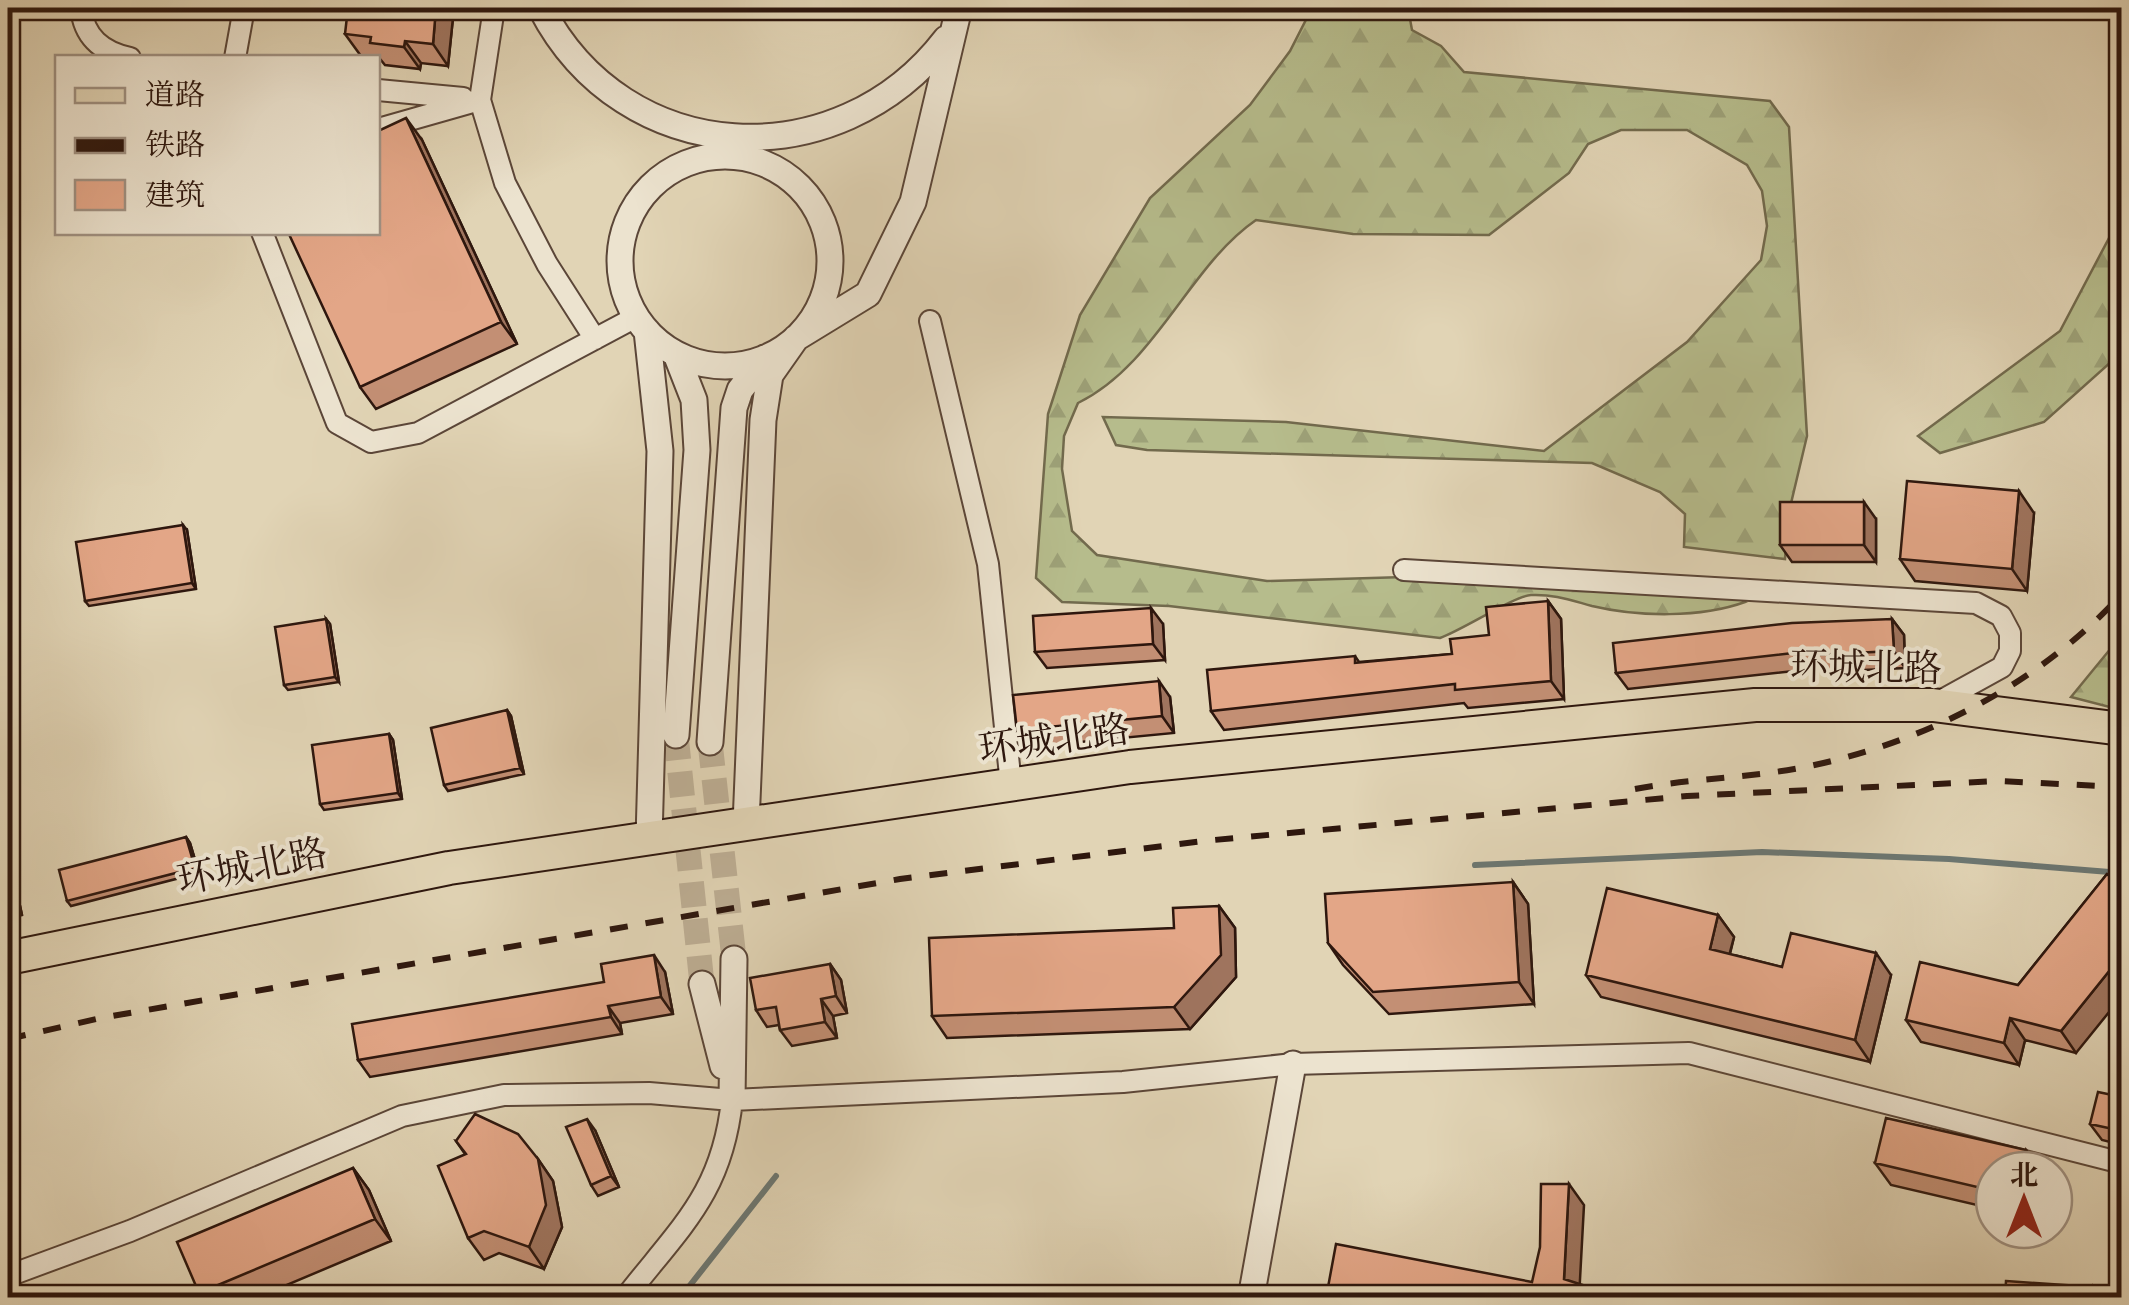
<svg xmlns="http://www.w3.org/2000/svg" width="2129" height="1305" viewBox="0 0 2129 1305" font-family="'EB Garamond','Noto Serif SC',serif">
<defs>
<pattern id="forest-firs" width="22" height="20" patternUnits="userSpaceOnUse" patternTransform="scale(2.5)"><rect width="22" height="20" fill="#b6bc8c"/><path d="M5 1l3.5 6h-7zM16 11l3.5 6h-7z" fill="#9da178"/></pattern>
</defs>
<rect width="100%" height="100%" fill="#e1d4b5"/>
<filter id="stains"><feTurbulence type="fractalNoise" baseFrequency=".002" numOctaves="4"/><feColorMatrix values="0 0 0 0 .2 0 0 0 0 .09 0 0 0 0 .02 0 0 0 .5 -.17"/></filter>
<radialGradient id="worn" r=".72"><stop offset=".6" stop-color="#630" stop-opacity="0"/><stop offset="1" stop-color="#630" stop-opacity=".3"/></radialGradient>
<path fill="url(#forest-firs)" stroke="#726a4d" stroke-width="2.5" d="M1312,8h96l4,22 29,16 23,26 306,29 19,26 18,309 -19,80 -3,43 -101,-12 1,-33 -25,-22 -68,-29 -445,-13 -31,-5 -13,-28 183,5 258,29 143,-109 74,-82 6,-34 -5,-35 -15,-26 -60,-35h-66l-33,14 -19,29 -80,62 -136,-1 -97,-14c-67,46 -100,145 -178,183l-14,33 -2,33 10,62 25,24 170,26 138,-4 327,17 13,8c-44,16 -107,15 -153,4 -22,-6 -38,-12 -61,-11 -17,1 -68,35 -91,43l-271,-32 -107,-4 -26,-24 12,-164 32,-99 70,-117 100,-93 40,-54z
M2121,195v158l-77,69 -104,31 -22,-17 142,-105 49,-93z
M2121,637v73l-50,-13 45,-55z"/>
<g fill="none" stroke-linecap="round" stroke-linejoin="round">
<path stroke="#6c7772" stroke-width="6" d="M1475,865l287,-13 187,7 173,14
M680,1298l96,-122"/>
<path stroke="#bdae94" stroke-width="25" stroke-dasharray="25 12" stroke-linecap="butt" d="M676,735l26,249
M710,742l24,217"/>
<defs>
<path id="minor" d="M81,8c3,29 21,44 49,50
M494,8l-14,92 25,83 42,81 48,75
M235,58l9,-50
M378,90l85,8
M378,129l102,-29
M262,232l75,191 34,19 47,-9 218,-116
M930,321l58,243 23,221
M1404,570l572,33 25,13 9,17v18l-8,16 -67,37
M8,1276l122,-45 272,-115 102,-21 145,-2 83,7 391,-18 170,-18 396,-11 433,110
M625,1298c55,-71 97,-104 107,-198"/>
<path id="tertiary" d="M541,8c83,161 297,172 405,31
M620 261a105 105 0 1 1 210 0a105 105 0 1 1-210 0Z
M647,331l13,120 -11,387
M676,735l21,-285 -3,-50 -18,-46
M710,742l24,-334 6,-18 25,-32
M746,824l17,-404 7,-45 26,-37 72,-44 45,-92 46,-194
M702,984l21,82
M732,1100l2,-141
M1251,1298l42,-234"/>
<path id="primary" d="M8,958l441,-90 681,-101 625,-62h178l189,24"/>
</defs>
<use href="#minor" stroke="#5b4638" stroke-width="24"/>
<use href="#tertiary" stroke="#5b4638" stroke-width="29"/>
<use href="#primary" stroke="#2e170e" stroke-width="36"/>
<use href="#minor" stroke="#ece3cf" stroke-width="20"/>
<use href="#tertiary" stroke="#ece3cf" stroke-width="25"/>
<use href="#primary" stroke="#e1d4b5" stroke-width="32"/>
<path stroke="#2e170e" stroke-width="6" stroke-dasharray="18 18" stroke-linecap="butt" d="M1635,789c58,-11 118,-11 175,-23 118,-25 230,-83 312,-172
M8,1039l93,-21 799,-139 303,-38 484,-45 311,-15 124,6"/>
</g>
<path fill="#c38f74" stroke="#2e170e" stroke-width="2.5" d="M157,8h65v3h-63z
M454,8l-6,58 -27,-3 -1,6 -35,-4 -5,-6 -19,-3 -16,-22z
M422,140l95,204 -141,65 -16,-22z
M2034,513l-7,78 -112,-10 -15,-22z
M1876,519v43h-84l-12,-17z
M187,530l9,59 -107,17 -4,-5z
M1548,601l13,18 3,80 -96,9 -4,-5 -240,27 -13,-19 144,-55 4,6 93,-8 37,-19z
M326,619l4,5 9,58 -51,8 -4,-5z
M1892,619l12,16 1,33 -82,4 -2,-4 -193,21 -12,-16z
M1163,624l2,36 -118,8 -12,-16z
M1170,697l4,36 -146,14 -11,-17z
M507,710l4,6 13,58 -76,17 -4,-6z
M389,734l4,6 9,59 -78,11 -4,-6z
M186,837l4,6 9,30 -128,33 -4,-5z
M2107,874l-31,179 -51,-13 -6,25 -98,-23 -15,-22 112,-35z
M11,877l4,6 7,32 -14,3v-40z
M1513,882l15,22 6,100 -145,10 -46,-49 -15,-22z
M1219,906l16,22 1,49 -46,52 -243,9 -15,-22 242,-88z
M1718,915l16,22 -4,17 52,13 109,8 -21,87 -269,-65 -15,-22z
M830,964l11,16 6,33 -14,3 4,22 -45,8 -12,-16 -1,-5 -12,2 -11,-17z
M665,972l8,42 -53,9 2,11 -252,43 -12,-17z
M2122,1097v48l-20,-5 -12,-16z
M595,1130l24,57 -21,9 -7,-11z
M456,1141l82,18 15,22 9,46 -18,42 -45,-16 -15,7 -16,-22 -3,-84z
M1875,1163l119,7v39l-103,-24z
M353,1168l16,22 22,51 -135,57h-54l-3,-5z
M2122,1209v57l-11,-15z"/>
<path fill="#9f745e" stroke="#2e170e" stroke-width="2.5" d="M436,8h18l-6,58 -15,-22z
M405,41l16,22 -1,6 -16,-22z
M406,118l16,22 95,204 -16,-22z
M2019,491l15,22 -7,78 -15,-22z
M1864,502l12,17v43l-12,-17z
M183,525l4,5 9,59 -4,-6z
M1548,601l13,18 3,80 -13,-18z
M1151,608l12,16 2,36 -12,-16z
M326,619l4,5 9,58 -4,-5z
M1892,619l12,16 1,33 -11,-17z
M1159,681l11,16 4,36 -12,-17z
M507,710l4,6 13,58 -4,-6z
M389,734l4,6 9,59 -4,-6z
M186,837l4,6 9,30 -4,-5z
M11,877l4,6 7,32 -4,-6z
M1513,882l15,22 6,100 -15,-22z
M1219,906l16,22 1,49 -46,52 -16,-22z
M1718,915l16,22 -9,34 -15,-22z
M1876,953l15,22 -21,87 -15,-22z
M654,955l11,17 8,42 -12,-17z
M2122,955v41l-46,57 -15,-22z
M830,964l11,16 6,33 -11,-17z
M821,999l12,17 4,22 -12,-16z
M608,1006l12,17 2,11 -11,-17z
M2010,1018l15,22 -6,25 -15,-22z
M587,1119l8,11 24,57 -8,-11z
M2026,1150l14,20h-19z
M538,1159l15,22 9,46 -18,42 -15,-22z
M353,1168l16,22 22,51 -16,-22z
M1569,1184l15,21 -5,93 -15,-19z
M2093,1287l7,11h-8z"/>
<path fill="#e3a687" stroke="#2e170e" stroke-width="2.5" d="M348,8h88l-3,36 -28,-3 -1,6 -34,-4 1,-6 -26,-3z
M406,118l95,204 -141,65 -72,-155h90v-101z
M2122,479v19l-8,-5z
M1907,481l112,10 -7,78 -112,-10z
M1780,502h84v43h-84z
M183,525l9,58 -107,18 -9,-59z
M1548,601l3,80 -96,9v-6l-244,27 -4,-41 148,-14v7l97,-9 -2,-15 39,-4 -3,-28z
M1151,608l2,36 -118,8 -2,-36z
M326,619l9,58 -51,8 -9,-58z
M1892,619l2,32 -83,4v-4l-195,22 -3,-30 179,-20z
M1159,681l3,35 -145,14 -4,-35z
M507,710l13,58 -76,17 -13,-57z
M389,734l9,59 -78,11 -8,-59z
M186,837l9,31 -128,33 -8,-31z
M2107,874l15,12v69l-61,76 -51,-13 -6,25 -98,-23 14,-58 98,23z
M11,877l7,32 -10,3v-34z
M1513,882l6,100 -146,10 -45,-49 -3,-49z
M1607,888l111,27 -8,34 72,18 9,-34 85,20 -21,87 -269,-65z
M1219,906l2,49 -47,52 -242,9 -3,-78 245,-10 -1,-20z
M654,955l7,42 -53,9 3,11 -253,43 -6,-36 252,-42 -3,-18z
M830,964l6,32 -15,3 4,23 -45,8 -4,-23 -20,3 -6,-32z
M2098,1092l24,5v34l-32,-7z
M475,1114l43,20 20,25 8,46 -17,42 -45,-16 -16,7 -30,-72 28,-12 -10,-13z
M1886,1118l140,32 -5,20h-27v21l-119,-28z
M587,1119l24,57 -20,9 -25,-58z
M353,1168l22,51 -176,74 -22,-51z
M1541,1184h28l-5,95 59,19h-297l10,-54 196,38 8,-35z
M2113,1208l9,1v42h-11z
M2006,1281l87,6 -1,11h-87z
M444,1292l8,6h-11z"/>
<g text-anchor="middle" stroke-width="8" stroke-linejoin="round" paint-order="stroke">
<g font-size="38" fill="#2e170e" stroke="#ece3cf">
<text transform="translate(1866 667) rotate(1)" y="13">环城北路</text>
<text transform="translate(1054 739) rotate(-8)" y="13">环城北路</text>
<text transform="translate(252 866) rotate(-11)" y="13">环城北路</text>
</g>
</g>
<rect width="2129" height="1305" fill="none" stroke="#e1d4b5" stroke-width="40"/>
<rect x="10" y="10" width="2109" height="1285" fill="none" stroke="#2e170e" stroke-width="5"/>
<rect x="20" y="20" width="2089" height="1265" fill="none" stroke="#2e170e" stroke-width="2.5"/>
<rect x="55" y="55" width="325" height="180" fill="#ece3cf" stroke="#a09182" stroke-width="2.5"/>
<rect x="75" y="88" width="50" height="15" fill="#e1d4b5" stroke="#a09182" stroke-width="2.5"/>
<text x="145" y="105" font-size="30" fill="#2e170e">道路</text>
<rect x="75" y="138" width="50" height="15" fill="#2e170e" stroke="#a09182" stroke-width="2.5"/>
<text x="145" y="155" font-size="30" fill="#2e170e">铁路</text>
<rect x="75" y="180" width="50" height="30" fill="#e3a687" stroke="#a09182" stroke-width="2.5"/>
<text x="145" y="205" font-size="30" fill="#2e170e">建筑</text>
<g transform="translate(2024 1200)"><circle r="48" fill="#ece3cf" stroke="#a09182" stroke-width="2.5"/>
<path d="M0-8L18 38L0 25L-18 38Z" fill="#8f2418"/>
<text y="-15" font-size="28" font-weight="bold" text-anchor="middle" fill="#2e170e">北</text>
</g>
<rect width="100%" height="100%" filter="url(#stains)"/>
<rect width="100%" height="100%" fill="url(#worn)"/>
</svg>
